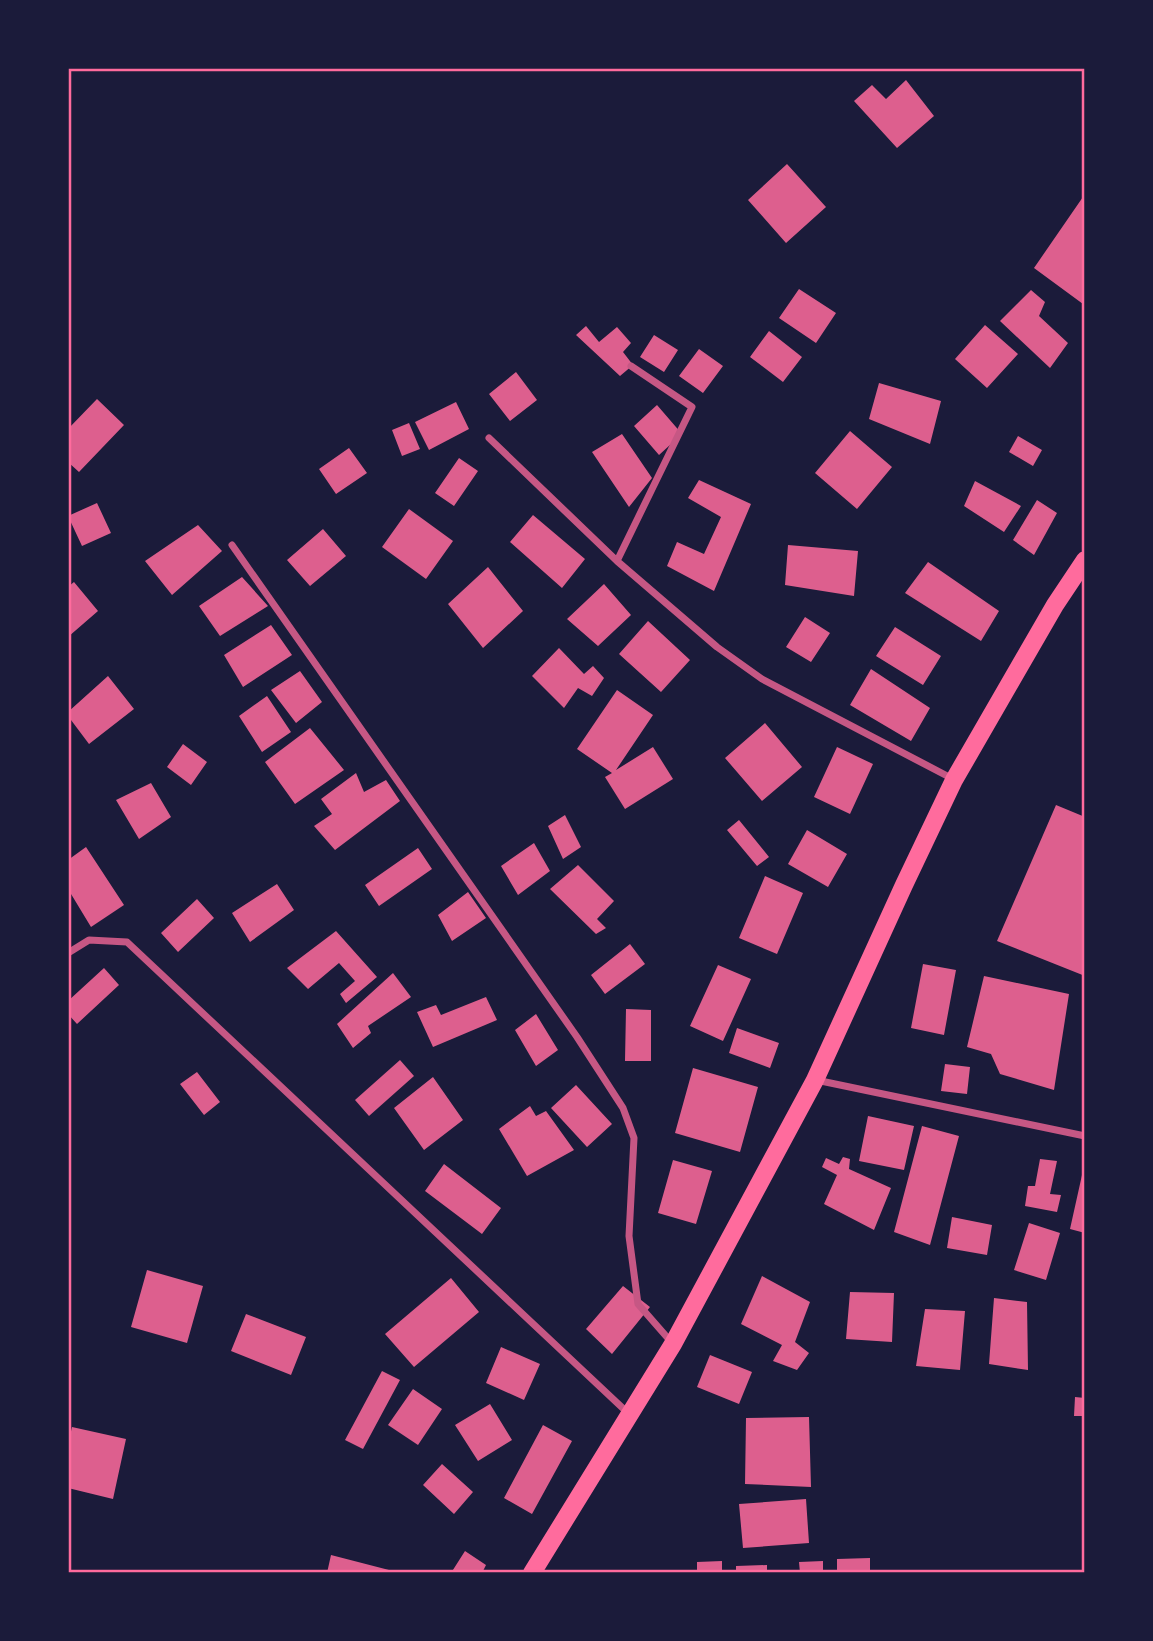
<svg xmlns="http://www.w3.org/2000/svg" width="1153" height="1641" viewBox="0 0 1153 1641" font-family="'Work Sans',sans-serif">
<rect width="100%" height="100%" fill="#1b1b3a"/>
<path fill="#dd5f8e" d="M906,80l28,36 -37,32 -43,-47 18,-16 14,14z
M787,164l39,43 -40,36 -38,-43z
M1085,194v109l-2,1 -49,-36z
M799,289l37,24 -20,30 -37,-25z
M1031,290l14,12 -6,14 29,27 -18,25 -50,-47z
M985,325l33,29 -31,34 -32,-29z
M586,326l13,16 18,-15 14,16 -8,9 10,13 -13,11 -44,-41z
M769,331l33,26 -19,25 -33,-25z
M654,335l24,15 -14,22 -24,-15z
M699,349l24,17 -20,27 -24,-17z
M516,372l21,28 -27,21 -21,-27z
M879,383l62,18 -11,43 -61,-25z
M97,399l27,26 -45,47 -11,-10v-33z
M456,402l13,27 -40,21 -14,-28z
M657,405l25,29 -23,21 -25,-29z
M409,423l11,26 -18,7 -10,-26z
M850,431l42,36 -35,42 -42,-36z
M622,434l30,44 -23,29 -37,-55z
M1018,436l24,14 -9,16 -24,-14z
M349,448l18,25 -31,21 -17,-25z
M459,458l19,13 -24,35 -19,-13z
M699,480l52,24 -37,87 -47,-25 10,-24 27,12 17,-37 -33,-19z
M975,481l46,25 -17,26 -40,-26z
M1037,500l20,13 -23,42 -21,-15z
M97,503l14,30 -29,13 -14,-30z
M409,509l44,32 -27,38 -44,-32z
M533,515l52,44 -23,29 -52,-46z
M198,525l24,26 -50,44 -27,-34z
M323,529l23,27 -36,30 -23,-26z
M788,545l70,6 -4,45 -69,-11z
M928,562l71,49 -18,30 -76,-48z
M488,567l35,44 -40,37 -35,-44z
M242,577l26,29 -48,30 -21,-30z
M74,582l24,29 -30,26v-50z
M604,584l27,31 -33,31 -31,-27z
M805,617l25,16 -19,29 -25,-15z
M648,621l42,39 -29,32 -42,-38z
M271,625l21,30 -49,32 -19,-32z
M895,627l46,29 -18,29 -47,-29z
M559,648l25,26 9,-8 11,12 -12,18 -14,-8 -14,20 -32,-32z
M871,669l59,39 -19,33 -61,-36z
M300,671l22,31 -26,21 -25,-33z
M108,676l26,33 -45,35 -21,-28v-4z
M617,690l36,25 -37,55 37,-23 20,32 -48,30 -20,-32 7,-4 -35,-24z
M267,696l24,36 -29,20 -23,-36z
M765,723l37,44 -40,34 -37,-43z
M310,728l34,42 -49,34 -30,-42z
M183,744l24,18 -16,23 -24,-18z
M837,747l36,17 -23,50 -36,-17z
M356,773l8,19 22,-12 14,21 -65,49 -21,-24 18,-12 -11,-15z
M151,783l20,34 -32,22 -23,-39z
M1056,805l29,12v159l-88,-35z
M565,815l16,32 -18,12 -15,-33z
M739,820l30,37 -12,9 -30,-36z
M807,830l40,24 -19,33 -40,-23z
M534,843l16,28 -32,24 -17,-29z
M86,847l38,58 -33,22 -23,-38v-29z
M418,848l14,21 -53,37 -14,-21z
M578,865l36,36 -17,18 9,9 -10,6 -46,-45z
M765,876l38,17 -26,61 -38,-16z
M277,884l17,26 -44,32 -18,-29z
M468,892l18,26 -34,23 -14,-26z
M197,899l17,19 -36,34 -17,-19z
M336,931l41,46 -31,26 -6,-9 15,-13 -16,-18 -31,26 -21,-21z
M630,944l15,20 -40,30 -14,-19z
M923,964l33,6 -12,65 -33,-7z
M718,965l33,14 -28,62 -33,-15z
M104,968l15,17 -42,39 -9,-10v-13z
M393,973l18,24 -43,29 3,7 -18,15 -16,-24z
M984,976l85,18 -15,96 -54,-16 -9,-20 -24,-7z
M486,997l11,23 -64,27 -16,-35 19,-7 5,10z
M626,1009l25,1v51h-26z
M536,1014l22,36 -22,16 -21,-36z
M737,1028l42,15 -9,25 -41,-15z
M400,1060l14,16 -45,40 -14,-16z
M945,1064l25,3 -3,27 -26,-3z
M693,1068l65,19 -18,65 -65,-19z
M197,1072l23,30 -16,13 -24,-31z
M433,1077l30,43 -39,30 -30,-42z
M576,1085l36,39 -25,23 -36,-39z
M530,1106l6,10 10,-5 28,39 -47,26 -28,-47z
M868,1116l46,10 -10,44 -45,-9z
M922,1126l37,10 -29,109 -36,-13z
M843,1157l7,2 -1,10 42,19 -17,42 -50,-26 13,-29 -15,-8 4,-9 13,6z
M1040,1159l17,2 -7,33 11,1 -4,17 -32,-6 3,-20h7z
M673,1160l39,11 -16,53 -38,-11z
M444,1164l57,44 -19,26 -57,-43z
M1082,1175l3,1v57l-15,-4z
M952,1217l40,8 -5,30 -40,-7z
M1029,1223l31,10 -14,47 -32,-10z
M147,1270l56,16 -16,57 -56,-16z
M762,1276l48,26 -15,40 14,11 -12,17 -24,-9 9,-16 -41,-21z
M451,1278l28,34 -65,55 -29,-33z
M623,1286l27,21 -38,47 -26,-25z
M850,1292l44,1 -2,49 -46,-3z
M994,1298l33,4 1,68 -39,-6z
M925,1309l40,2 -5,59 -44,-4z
M246,1314l60,23 -15,38 -60,-24z
M501,1347l39,17 -16,36 -38,-17z
M710,1355l42,17 -13,32 -42,-17z
M382,1371l18,9 -37,69 -18,-9z
M413,1389l29,20 -24,36 -30,-20z
M1075,1397l10,1v18h-11z
M490,1404l22,36 -34,21 -23,-36z
M809,1417l2,70 -66,-3 1,-66z
M543,1425l29,16 -40,73 -28,-16z
M72,1427l54,12 -13,60 -45,-11v-43z
M442,1464l31,28 -19,22 -31,-29z
M806,1499l3,44 -66,5 -4,-44z
M465,1551l21,14 -4,8h-31z
M331,1555l58,15 -1,3h-61z
M870,1558v15h-33v-14z
M722,1561v12h-25v-11z
M823,1561v12h-23l-1,-11z
M767,1565v8h-31v-7z"/>
<g fill="none" stroke-linecap="round" stroke-linejoin="round">
<path stroke="#c65784" stroke-width="7" d="M489,438l128,123 100,86 45,32 191,100
M232,545l345,492 46,71 11,30 -5,98 9,68 35,40
M617,561l75,-154 -61,-41
M68,953l21,-13 38,2 502,472
M816,1080l269,56"/>
<path stroke="#ff6b9d" stroke-width="18" d="M532,1573l141,-229 142,-264 89,-195 50,-105 101,-175 30,-45"/>
</g>
<rect width="1153" height="1641" fill="none" stroke="#1b1b3a" stroke-width="140"/>
<rect x="70" y="70" width="1013" height="1501" fill="none" stroke="#ff6b9d" stroke-width="2.5"/>
</svg>
